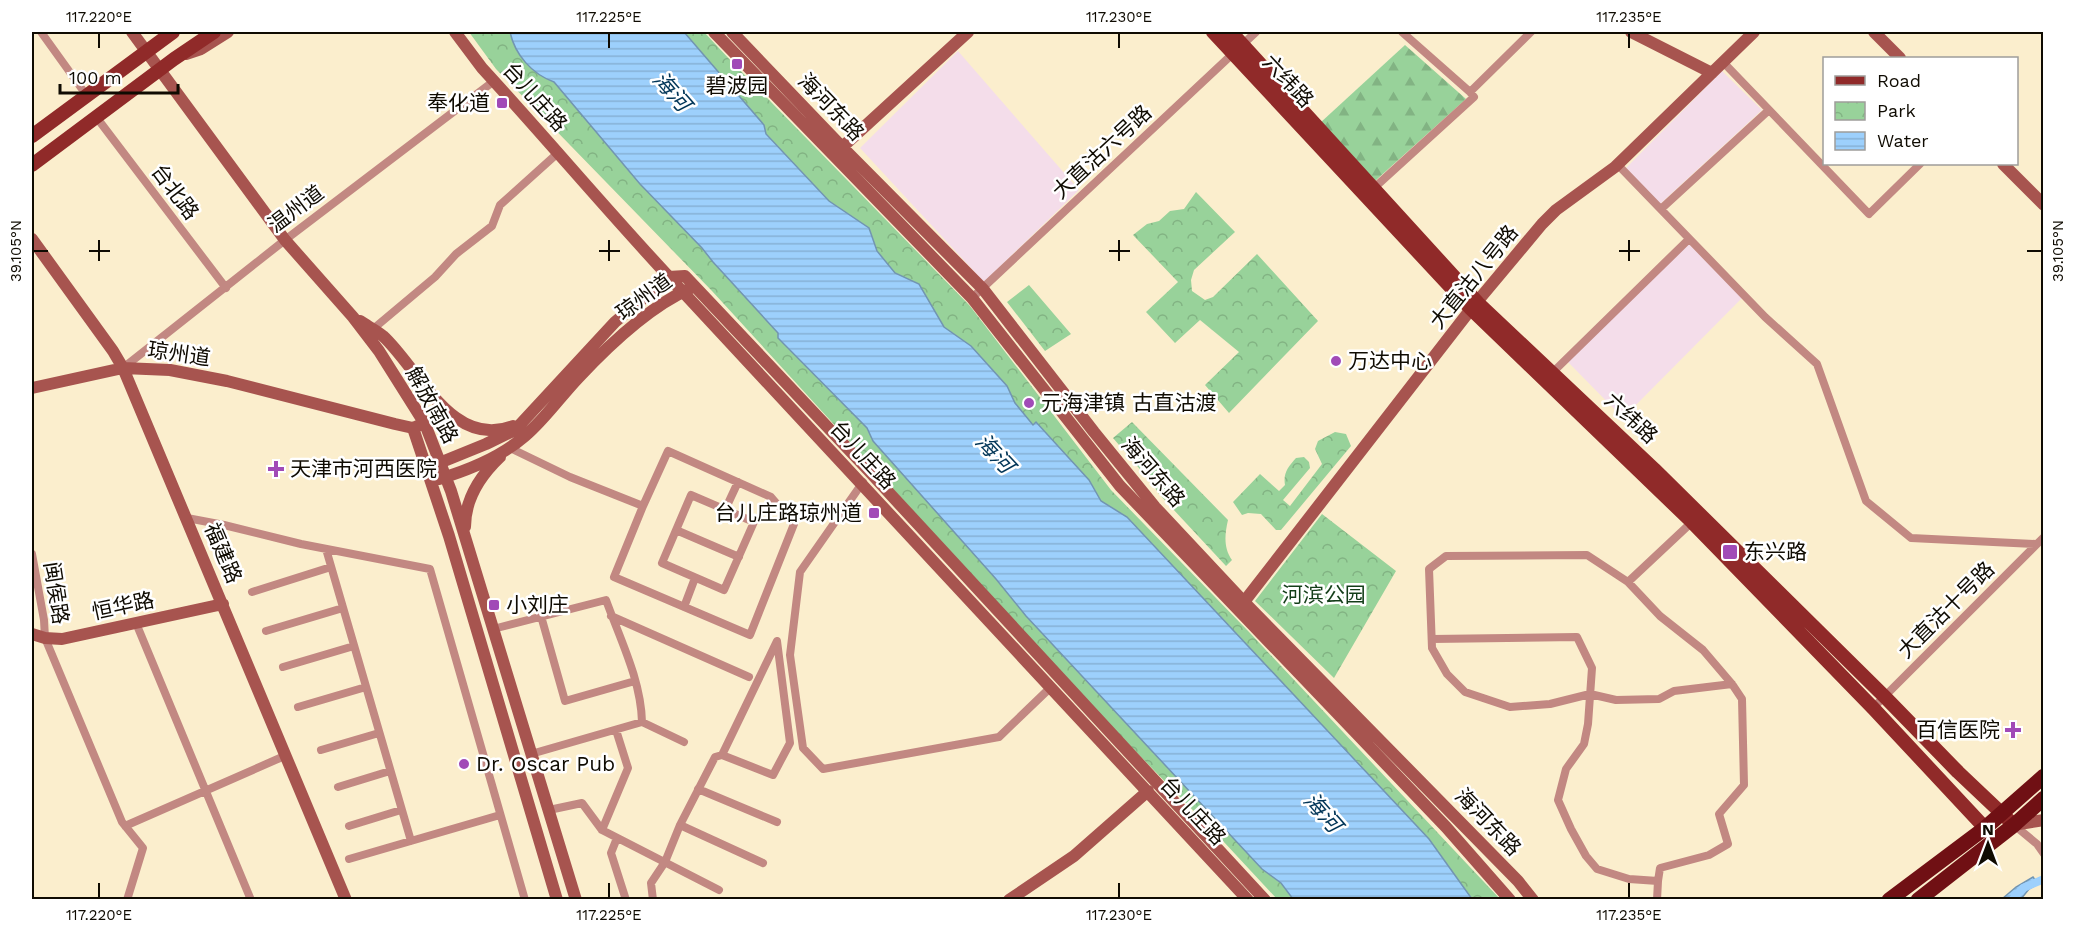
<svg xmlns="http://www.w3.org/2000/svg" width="2075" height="931" viewBox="0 0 2075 931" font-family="'Work Sans','Noto Sans SC',sans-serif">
<defs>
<pattern id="forest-firs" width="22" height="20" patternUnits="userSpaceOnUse" patternTransform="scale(1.5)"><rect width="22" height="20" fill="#98d29a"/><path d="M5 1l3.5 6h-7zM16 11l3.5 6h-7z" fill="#82b383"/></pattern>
<pattern id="park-crowns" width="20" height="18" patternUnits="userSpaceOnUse" patternTransform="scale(1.5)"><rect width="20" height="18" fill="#98d29a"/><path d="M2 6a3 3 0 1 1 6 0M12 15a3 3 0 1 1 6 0" fill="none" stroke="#82b383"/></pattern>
<pattern id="water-rules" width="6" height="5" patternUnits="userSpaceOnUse" patternTransform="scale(1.5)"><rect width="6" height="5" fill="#9dd0fc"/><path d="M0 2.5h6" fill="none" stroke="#86b1d6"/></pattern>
</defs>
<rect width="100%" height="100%" fill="#fbeecd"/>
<path fill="#f4ddea" d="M958,51l121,139 -95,92 -124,-134z
M1722,71l40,39 -103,95 -34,-36z
M1688,243l54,55 -119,120 -55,-56z"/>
<path fill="url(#forest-firs)" d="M1405,45l61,54 -91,82 -55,-58z"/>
<path fill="url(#park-crowns)" d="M469,32h235l28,30 238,244 141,184 139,143 250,266h-223l-54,-58 -124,-127 -387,-423 -216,-222z
M1196,192l39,40 -41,38 -3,10 1,11 13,9 8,-3 44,-43 61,67 -89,92 -24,-28 34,-33 -39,-32 -25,23 -29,-31 32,-30 -45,-47 14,-11 12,-3 11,-10 14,-2z
M1029,285l42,49 -26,17 -38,-49z
M1132,422l96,98c-3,13 -5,28 4,40l-6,6 -67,-72 -8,-12 -38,-44z
M1335,432l11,2 5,12 -70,84h-5l-15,-16 -13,-1 -6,2 -9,-13 27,-28 19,17 6,-6c-2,-12 3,-18 11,-27l8,-1 5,5 1,6 -27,32 7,6 32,-42 -7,-15 3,-8z
M1322,514l74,57 -62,107 -79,-77z"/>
<path fill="url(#water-rules)" stroke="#7295b1" stroke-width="1.5" d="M510,32h174l80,93 2,9 63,67 40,27 8,23 18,22 24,11 25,43 27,19 36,40 8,17 18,22 3,-3 53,58 12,21 26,16 302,322 43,60h-179l-12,-16 -19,-14 -236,-253 -30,-37 -123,-138 -6,-13 -89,-90v-5l-65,-71 -11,-14 -62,-64 -86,-102c-22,-8 -39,-27 -44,-50z
M2033,877l5,7 -9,5 -8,10h-19l14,-12z"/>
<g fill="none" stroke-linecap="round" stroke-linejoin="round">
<path stroke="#9dd0fc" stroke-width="8" d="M2012,900l11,-12 21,-9"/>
<path stroke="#c28882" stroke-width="8" d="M41,32l46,64
M1723,62l146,152 51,-50
M1470,92l61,-60
M97,118l129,170
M1618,165l147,152 52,47 49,137 45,37 125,6
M1374,188l100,-91 -4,-5 -68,-60
M1661,209l108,-99
M972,298l284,-266
M373,329l62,-52 21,-23 36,-28 8,-21 59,-53
M123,368l162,-128 209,-159
M1552,373l137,-134
M510,448l60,29 73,29 -29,71 136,58 44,-111 -23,-27 -103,-46 -25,55
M863,482l-63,90 -10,83 13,93 20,21 176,-32 51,-49
M691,495l63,27 -30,68 -62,-27z
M725,510l13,-28
M187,518l37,7 77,19 129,25 95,331
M1692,522l-64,60 -41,-27 -141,1 -17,13 3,79 15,26 18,18 45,15 40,-3 40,-10 26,6 43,-1 15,-8 58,-7
M676,530l63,27
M326,549l85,292
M32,554l12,66 1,18 77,184 21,26 -16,52
M1628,582l32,34 43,34 29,34 10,15 2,86 -25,29 9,30 -19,11 -49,13 -2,13
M252,592l79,-25
M684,607l11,-29
M541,616l24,85 70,-20
M611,616l138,61
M136,623l115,277
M493,629l113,-29c14,39 35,80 36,122l-111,32
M266,631l77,-23
M1432,639l145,-2 15,31 -4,56 -4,20 -18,25 -8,31 13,29 15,27 11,13 32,10 29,2 -1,19
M283,667l71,-21
M298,707l68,-20
M1873,708l171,-171
M642,722l42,20
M321,750l58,-17
M338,787l52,-16
M698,789l79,33
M549,810l33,-7 20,27 117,60
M680,825l83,38
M2014,825l23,19 7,10
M125,826l155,-68
M349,826l52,-16
M602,830l26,-62 -12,-38
M617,838l-6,15 15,47
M349,859l151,-44
M653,900l-2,-17 14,-21 15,-37 35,-68 7,-2 51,20 17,-32 -13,-102 -55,114"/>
<path stroke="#a7544f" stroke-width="12" d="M132,32l153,208 68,77 26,34 46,73 26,67 125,409
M455,32l27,36c68,74 132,151 201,224 189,202 378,404 565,608
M714,32l258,266 148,188 326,341 64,73
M732,32l110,115 141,142 111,143 61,75 89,95 274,279 15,19
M1631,32l81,41
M1874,32l26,26
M186,54l15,-5 27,-17
M838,151l130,-119
M2003,164l41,41
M32,239l81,112 10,17 223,532
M360,321c7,5 16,9 23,15 36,33 69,114 130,90
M32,388l91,-20 47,2 57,11 168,43 18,4 7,-3
M413,428l36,108 108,364
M427,468l59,-24 29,-14 100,-108 54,-45 16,-1 183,194 397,430
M439,479c30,-9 62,-22 86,-43 20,-17 35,-39 53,-58 30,-32 71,-71 111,-89
M465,527c0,-29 15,-51 35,-70
M1240,607l231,-298 71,-85 14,-14 59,-43 139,-135
M32,634l13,4 17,1 161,-35
M2013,825l31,-5
M1009,900l65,-44 74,-65"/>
<path stroke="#902a29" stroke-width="14" d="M1213,32l258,277 221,213 181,186 112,120
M1231,32l247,271 176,166 231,228 73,75 56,53
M32,136l141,-104
M32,165l142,-106 40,-27"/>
<path stroke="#701014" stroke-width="15" d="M1889,900l96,-72 59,-52
M1918,900l96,-75 30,-27"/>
</g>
<path fill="none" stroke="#0f0b02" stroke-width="2" d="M99,33v15M609,33v15M1119,33v15M1629,33v15M99,240v21M609,240v21M1119,240v21M1629,240v21M33,251h15M89,251h21M599,251h21M1109,251h21M1619,251h21M2027,251h15M99,883v15M609,883v15M1119,883v15M1629,883v15"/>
<g fill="#a14ab7" stroke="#fff" stroke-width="2">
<rect x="731" y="58" width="12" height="12" rx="3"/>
<rect x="496" y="97" width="12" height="12" rx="3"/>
<circle cx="1336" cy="361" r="6"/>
<circle cx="1029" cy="403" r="6"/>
<path d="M273 460h6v6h6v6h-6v6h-6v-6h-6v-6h6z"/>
<rect x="868" y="507" width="12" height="12" rx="3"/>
<rect x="1722" y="544" width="16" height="16" rx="3"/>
<rect x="488" y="599" width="12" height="12" rx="3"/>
<path d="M2010 721h6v6h6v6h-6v6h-6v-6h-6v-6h6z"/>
<circle cx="464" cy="764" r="6"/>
</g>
<g text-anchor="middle" stroke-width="5" stroke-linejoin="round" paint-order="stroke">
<g font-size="21" fill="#0f0b02" stroke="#fff">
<text transform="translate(1288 81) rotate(47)" y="7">六纬路</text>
<text transform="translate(535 97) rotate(48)" y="7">台儿庄路</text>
<text transform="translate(831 107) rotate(46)" y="7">海河东路</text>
<text transform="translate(1102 152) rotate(-43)" y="7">大直沽六号路</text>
<text transform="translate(175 192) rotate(53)" y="7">台北路</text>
<text transform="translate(296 209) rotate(-37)" y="7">温州道</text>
<text transform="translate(1474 277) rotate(-51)" y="7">大直沽八号路</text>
<text transform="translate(644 297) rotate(-36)" y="7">琼州道</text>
<text transform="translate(179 354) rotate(8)" y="7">琼州道</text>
<text transform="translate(432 405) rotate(61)" y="7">解放南路</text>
<text transform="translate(1631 418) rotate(43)" y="7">六纬路</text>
<text transform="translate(863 455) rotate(47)" y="7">台儿庄路</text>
<text transform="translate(1153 472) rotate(49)" y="7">海河东路</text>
<text transform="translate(223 553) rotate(67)" y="7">福建路</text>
<text transform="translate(56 593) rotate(81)" y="7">闽侯路</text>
<text transform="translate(123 606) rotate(-12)" y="7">恒华路</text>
<text transform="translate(1946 610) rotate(-45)" y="7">大直沽十号路</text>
<text transform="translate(1193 811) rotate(47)" y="7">台儿庄路</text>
<text transform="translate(1488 822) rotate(46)" y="7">海河东路</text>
</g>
<g font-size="21" fill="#0f0b02" stroke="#fff" text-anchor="start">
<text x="737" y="93" text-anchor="middle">碧波园</text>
<text x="490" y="110" text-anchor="end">奉化道</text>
<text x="1348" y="368">万达中心</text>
<text x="1041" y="410">元海津镇 古直沽渡</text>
<text x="290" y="476">天津市河西医院</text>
<text x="862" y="520" text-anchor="end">台儿庄路琼州道</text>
<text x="1744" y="559">东兴路</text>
<text x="506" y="612">小刘庄</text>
<text x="2000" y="737" text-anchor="end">百信医院</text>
<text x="476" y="771">Dr. Oscar Pub</text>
</g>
<g font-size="21" fill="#133d18" stroke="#fff">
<text x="1324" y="602">河滨公园</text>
</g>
<g font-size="22" font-style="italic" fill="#013557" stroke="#fff">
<text transform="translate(672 91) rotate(49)" y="8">海河</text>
<text transform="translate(995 453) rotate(47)" y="8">海河</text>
<text transform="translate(1323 812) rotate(49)" y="8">海河</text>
</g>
</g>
<rect width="2075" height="931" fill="none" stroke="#ffffff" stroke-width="66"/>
<rect x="1823" y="57" width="195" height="108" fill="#ffffff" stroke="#9f9d9a" stroke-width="1.5"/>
<rect x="1835" y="76" width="30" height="9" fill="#902a29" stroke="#9f9d9a" stroke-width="1.5"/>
<text x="1877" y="87" font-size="18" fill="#0f0b02">Road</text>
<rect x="1835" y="102" width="30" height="18" fill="url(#park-crowns)" stroke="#9f9d9a" stroke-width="1.5"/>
<text x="1877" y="117" font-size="18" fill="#0f0b02">Park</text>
<rect x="1835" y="132" width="30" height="18" fill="url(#water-rules)" stroke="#9f9d9a" stroke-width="1.5"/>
<text x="1877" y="147" font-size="18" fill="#0f0b02">Water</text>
<g transform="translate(1988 844)" stroke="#ffffff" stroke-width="4.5" paint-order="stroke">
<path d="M0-4.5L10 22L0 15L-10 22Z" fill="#0f0b02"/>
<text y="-9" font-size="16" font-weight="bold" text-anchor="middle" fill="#0f0b02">N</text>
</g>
<path d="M60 84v9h118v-9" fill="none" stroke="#0f0b02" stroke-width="3"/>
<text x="69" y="84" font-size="18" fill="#0f0b02" stroke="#ffffff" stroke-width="4.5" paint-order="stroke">100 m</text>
<rect x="33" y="33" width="2009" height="865" fill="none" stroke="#0f0b02" stroke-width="2"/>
<g font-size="15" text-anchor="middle" fill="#0f0b02">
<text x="99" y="22">117.220°E</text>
<text x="609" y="22">117.225°E</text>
<text x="1119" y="22">117.230°E</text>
<text x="1629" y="22">117.235°E</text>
<text transform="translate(16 251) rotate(-90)" y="5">39.105°N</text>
<text transform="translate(2058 251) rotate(-90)" y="5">39.105°N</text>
<text x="99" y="920">117.220°E</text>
<text x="609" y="920">117.225°E</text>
<text x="1119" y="920">117.230°E</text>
<text x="1629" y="920">117.235°E</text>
</g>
</svg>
